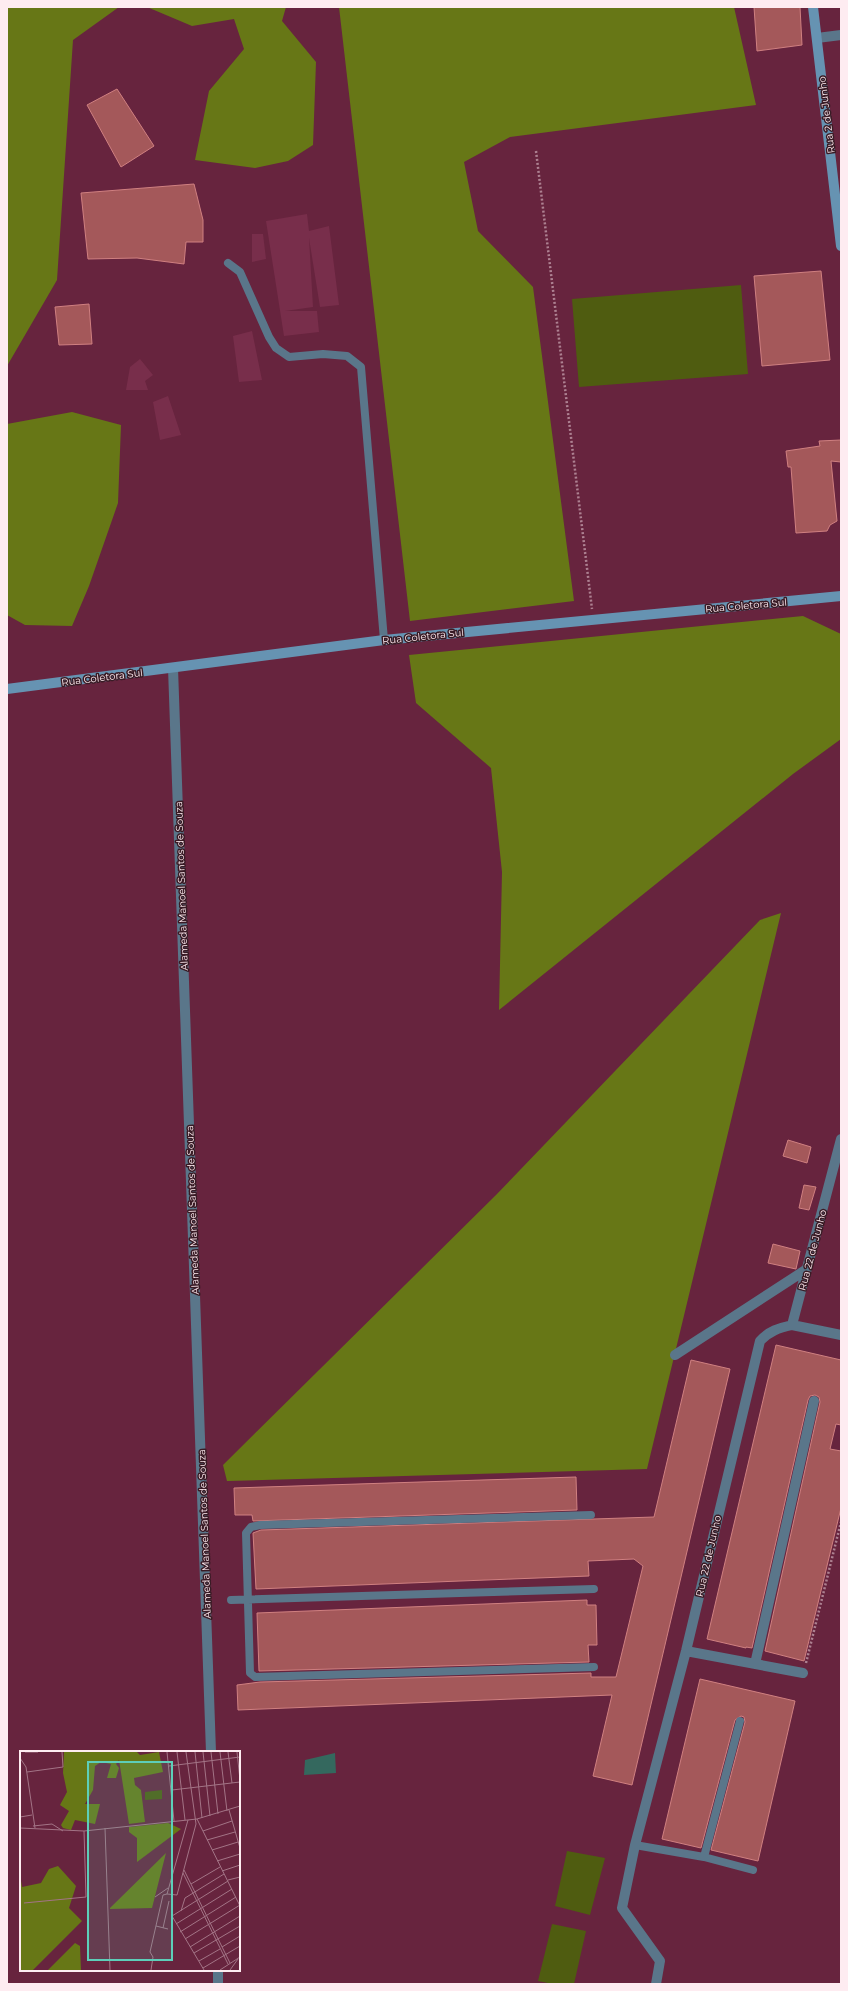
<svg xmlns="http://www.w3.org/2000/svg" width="848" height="1991" viewBox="0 0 848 1991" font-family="Montserrat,sans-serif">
<rect width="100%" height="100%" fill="#67243e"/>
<path fill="#782e4b" d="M307,214l2,17 20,-5 10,79 -19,2 -11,-69 4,69 -28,4h32l2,21 -35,4 -18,-115z
M252,234h11l3,25 -14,3z
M252,331l10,49 -23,2 -6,-46z
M140,359l13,16 -8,6 3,9h-22l4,-23z
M168,396l13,39 -21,5 -7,-38z"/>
<path fill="#4f5c10" d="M741,285l7,89 -169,13 -7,-88z
M567,1851l38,7 -15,57 -35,-9z
M552,1924l34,7 -12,53h-21l-15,-3z"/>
<path fill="#677716" d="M7,7h112l-46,33 -16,240 -50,86z
M147,7h139l-4,14 34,41 -3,83 -25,16 -33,7 -60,-8 14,-69 35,-42 -10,-30 -42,7z
M339,7h395l22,98 -246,32 -46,25 14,69 55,56 41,314 -164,20z
M72,412l49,13 -3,78 -29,83 -17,40 -47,-1 -18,-10v-191z
M803,616l38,18v105l-48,35 -294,236 3,-138 -11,-104 -75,-65 -7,-48z
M781,913l-134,556 -420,12 -4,-16 273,-270 264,-275z"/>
<path fill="#34685e" d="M335,1753l1,20 -32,2 1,-15z"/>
<path fill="#a4585a" stroke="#d08081" d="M754,7h46l2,38 -45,6z
M117,89l37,57 -33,21 -34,-62z
M194,184l9,36v22h-17l-2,22 -47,-6 -49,1 -7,-66z
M821,271l9,89 -68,6 -8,-90z
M89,304l3,40 -33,1 -4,-38z
M841,440v22l-10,-1 6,60 -7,4 -3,6 -31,2 -5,-66h-3l-2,-16 34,-5 -1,-5z
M788,1140l23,7 -4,16 -24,-7z
M804,1185l12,2 -7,23 -10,-2z
M773,1244l27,7 -4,18 -28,-6z
M776,1345l65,15v65l-5,-1 -6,25 11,2v57l-37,153 -39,-10 55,-249 -1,-5 -4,-2 -5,1 -2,4 -56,248 -6,-1v1l-39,-9z
M691,1360l39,9 -98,416 -39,-9 19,-81 -374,15 -1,-25 23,-3 331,-9v4h25l27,-111 -9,-7 -46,2 1,15 -333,13 -3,-56 8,-3 393,-13z
M576,1477l1,33 -324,11 -1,-6h-17l-1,-27z
M587,1600v5h9l1,40h-9l1,17 -330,9 -2,-58z
M700,1679l95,22 -37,160 -47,-11 34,-128 -1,-5 -3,-1 -6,4 -34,128 -39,-9z"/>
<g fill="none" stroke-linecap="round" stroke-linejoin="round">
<path stroke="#ad8191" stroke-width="2.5" stroke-dasharray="2 2" stroke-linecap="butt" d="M536,151l56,458
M806,1663l35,-141"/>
<path stroke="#5a768a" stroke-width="8" d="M228,263l12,9 29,65 7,11 13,9 34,-3 24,2 14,11 23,273
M591,1515l-331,10 -9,2 -5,6 4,140 5,4 339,-10
M231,1600l363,-11
M635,1845l69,12 49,13
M704,1857l36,-136"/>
<path stroke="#5a768a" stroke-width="10" d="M817,38l24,-3
M173,668l38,1084
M792,1325l49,10
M675,1355l132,-86
M686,1651l117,22
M755,1664l59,-263
M218,1970v14
M656,1984l4,-23 -38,-53 13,-63 51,-194 74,-310c9,-10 19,-13 32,-16l49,-186"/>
<path stroke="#6693b2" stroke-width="10" d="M813,7l28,239
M7,689l377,-49 457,-44"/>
</g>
<g text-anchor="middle" stroke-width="3" stroke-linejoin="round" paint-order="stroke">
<g font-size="10" fill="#feecf1" stroke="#391b25">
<text transform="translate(826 115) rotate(-97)" y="4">Rua 2 de Junho</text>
<text transform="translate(746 605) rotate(-5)" y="4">Rua Coletora Sul</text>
<text transform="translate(423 636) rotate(-6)" y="4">Rua Coletora Sul</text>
<text transform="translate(102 677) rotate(-7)" y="4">Rua Coletora Sul</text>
<text transform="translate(181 886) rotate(-92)" y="4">Alameda Manoel Santos de Souza</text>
<text transform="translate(192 1210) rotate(-92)" y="4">Alameda Manoel Santos de Souza</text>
<text transform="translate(812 1250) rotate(-75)" y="4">Rua 22 de Junho</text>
<text transform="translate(204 1534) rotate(-92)" y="4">Alameda Manoel Santos de Souza</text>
<text transform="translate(708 1556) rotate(-77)" y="4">Rua 22 de Junho</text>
</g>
</g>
<g transform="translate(20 1751)">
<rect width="220" height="220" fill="#67243e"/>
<path d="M142,39v9l-17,1v-8z" fill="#4f5c10"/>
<path d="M44,1h73l3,3 19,-3 4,20 -29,6 1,7 6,5 4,32 -16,2 -10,-64 -3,4 3,4 -3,10h-9l4,-14 -10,-2 -6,4 -2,24 -8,14h15l-5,20 -20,-4 -4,10 -8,-2 -2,-3 8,-14 -9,-6 7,-13 -4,-19zM148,72l13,6 -44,33v-24l-8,-6v-5zM146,102l-14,55 -42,1v-1zM38,115l18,20 -7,22 13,13 -49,49h-13v-95l2,12 19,-4 8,-14zM55,192l5,3 1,24h-33z" fill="#677716"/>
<path fill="none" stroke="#a37486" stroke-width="1" d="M5,1h13M147,1l7,69M157,1l8,68M175,1l7,66M183,1l7,64M191,1l7,62M200,1l7,59M208,1l4,31M217,1l3,28M0,7l6,9 9,61M149,15l71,-9M7,21l36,-5 -1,-15M152,39l68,-8M209,59l11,38M0,66l12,-2M177,68l43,87M13,75l19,-2 11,7M0,77l64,3 113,-12 43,-13M85,77l5,142M183,80l29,-10M187,89l28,-8M192,99l26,-8M197,110l23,-7M164,119l46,93M202,120l18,-6M163,122l45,91M208,129l12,-3M171,133l29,-17M147,143l10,1 19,-71 -10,-72M135,146l13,-9M4,152l62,-6 -2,-66M161,160l4,-13 39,-24M156,173l56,-35M136,175l12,3M143,177l6,-27M160,181l56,-35M165,188l55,-34M170,196l50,-31M202,196l18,-11M174,202l46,-27M179,210l21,-12M183,217l37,-22M131,219l2,-13 -3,-5 13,-57 4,-1 21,-74M184,219l-32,-54 56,-35M200,219l20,-13M210,219l8,-11"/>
<path fill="#5dceb9" fill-opacity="0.15" stroke="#5dceb9" stroke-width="2" d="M68,11h84v198h-84z"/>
<rect width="220" height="220" fill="none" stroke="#feecf1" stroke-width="2"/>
</g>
<rect width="848" height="1991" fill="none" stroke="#feecf1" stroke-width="16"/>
</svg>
